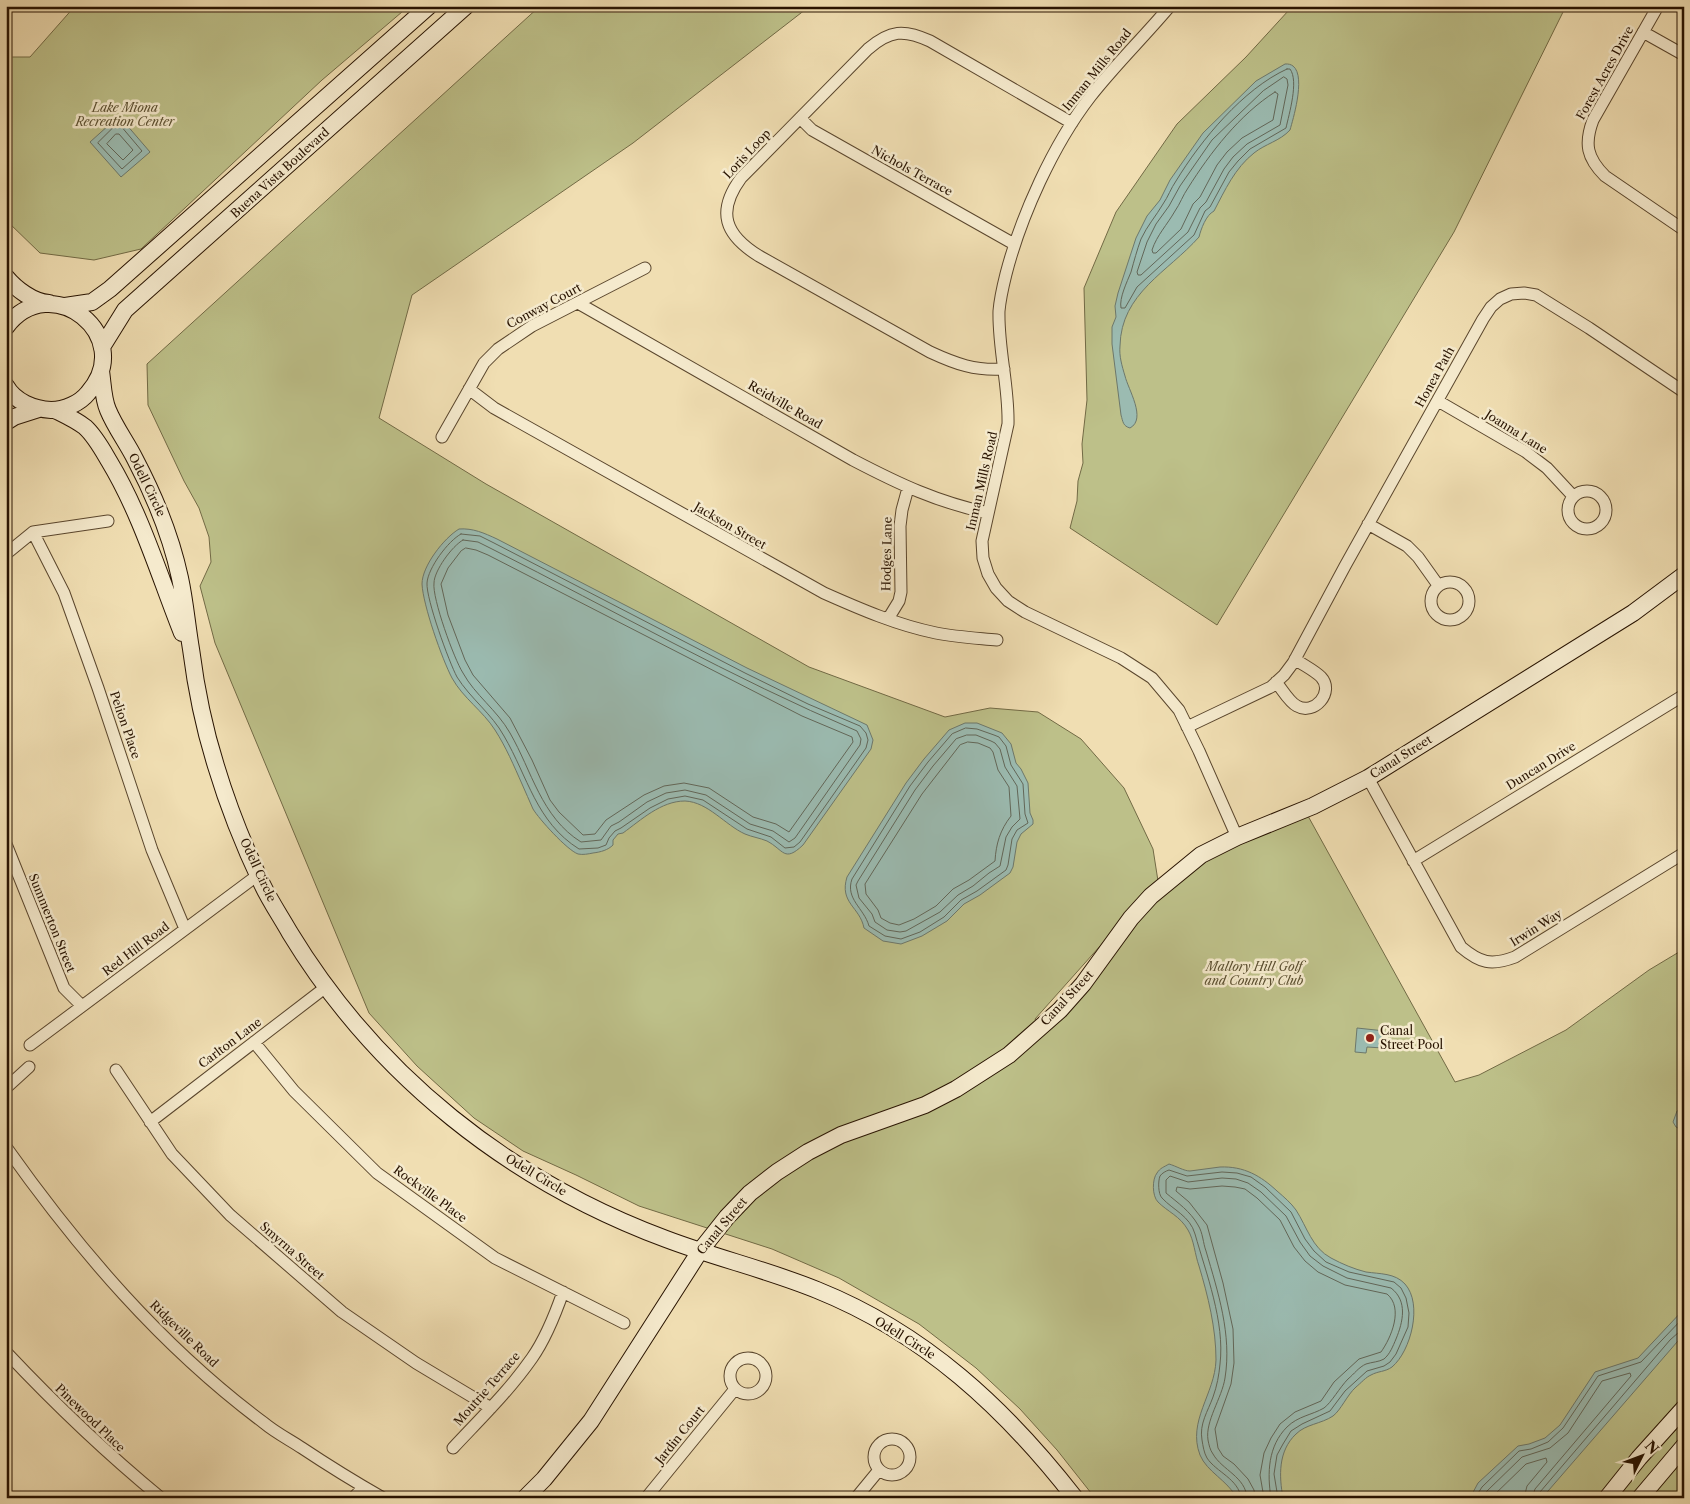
<svg xmlns="http://www.w3.org/2000/svg" width="1690" height="1504" viewBox="0 0 1690 1504" font-family="'Libre Caslon Text',serif">
<rect width="100%" height="100%" fill="#f0deb2"/>
<filter id="stains"><feTurbulence type="fractalNoise" baseFrequency=".004" numOctaves="4"/><feColorMatrix values="0 0 0 0 .2 0 0 0 0 .09 0 0 0 0 .02 0 0 0 .5 -.17"/></filter>
<radialGradient id="worn" r=".72"><stop offset=".6" stop-color="#630" stop-opacity="0"/><stop offset="1" stop-color="#630" stop-opacity=".3"/></radialGradient>
<path fill="#bdc089" stroke="#726a45" d="M75,6h334l-87,74 -181,169 -47,11 -54,-7 -32,-31 -2,-5v-160h24z
M540,6h270l-177,137 -221,152 -33,123 107,66 323,183 136,50 45,-9 48,4 43,27 43,49 29,61 5,32 -123,138 8,15 113,-134 48,-39 19,-11 85,-34 147,266 24,-7 87,-45 83,-60 35,-21v549h-589l-38,-48 -37,-41 -44,-41 -57,-44 -80,-46 -67,-29 -133,-43 -63,-31 -53,-24 -49,-33 -57,-52 -48,-53 -154,-370 -15,-57 11,-24 -2,-25 -10,-29 -15,-27 -36,-76 -1,-41z
M1311,6h255l-112,226 -237,393 -147,-97 7,-27 1,-20 5,-18 -1,-19 5,-44 -3,-112 32,-76 61,-88 69,-67 43,-47z"/>
<path fill="#9bbbb1" stroke="#6d786b" d="M1285,64c25,-2 9,52 5,66 -10,11 -25,14 -36,23 -19,15 -29,37 -40,58 -8,4 -13,18 -15,26 -31,35 -78,56 -79,109 -1,10 2,20 5,30 3,13 22,43 5,52 -7,-2 -7,-6 -9,-13l-9,-71v-17l4,-10 -1,-11 3,-13 18,-55 11,-22 13,-16 10,-20 33,-47 53,-52z
M119,116l31,36 -29,25 -31,-35z
M459,529c14,-1 25,4 38,10l250,129 120,57 6,15 -2,9 -68,96c-19,18 -19,5 -36,-4 -7,-3 -15,-4 -22,-7 -20,-9 -37,-32 -60,-33 -24,0 -44,19 -62,32l-5,1 -5,6v5c-5,5 -12,7 -20,8 -5,1 -10,2 -15,1 -11,-4 -39,-35 -45,-45 -4,-8 -7,-17 -11,-25 -8,-18 -16,-37 -27,-54 -12,-19 -32,-32 -43,-52 -10,-19 -29,-73 -30,-94 0,-18 22,-46 37,-55z
M965,723h12l25,10 9,11 5,19 5,6 7,14 2,30 3,7v4l-12,10 -4,8 -4,25 -3,6 -30,22 -16,9 -17,17 -25,15 -21,8 -18,-3 -19,-13c-4,-21 -25,-25 -17,-51l59,-94 18,-24 25,-29z
M1357,1028l28,3 -2,17 -16,-1 -1,6 -11,-1z
M1684,1108v18l-6,2 -2,-1 -3,-5 4,-11z
M1169,1164c7,2 15,7 21,7 10,-1 20,-3 30,-4 24,-1 41,9 57,24 7,6 14,12 19,19 11,17 16,38 35,48 11,6 23,11 35,14 14,2 29,1 39,12 18,20 6,67 -13,83 -7,5 -14,4 -21,8 -5,2 -10,8 -15,12 -9,8 -15,23 -23,29 -12,8 -27,8 -37,18 -18,17 -17,42 -13,64h-46c-10,-18 -30,-26 -37,-43 -13,-34 15,-61 16,-95 0,-32 -8,-64 -17,-94 -4,-11 -5,-26 -11,-36 -8,-14 -20,-18 -30,-28 -6,-6 -6,-23 -1,-29 3,-5 7,-6 12,-9z
M1684,1309v25l-142,164h-72l8,-15 40,-37 11,-2 16,-6 15,-13 35,-53 43,-14z"/>
<g fill="none" stroke-linecap="round" stroke-linejoin="round">
<path stroke="#626759" stroke-width="1" d="M1287,69h3c9,12 -1,45 -4,59l-36,21 -12,12 -9,11 -19,35 -5,4 -11,24 -57,52 -12,21h-4c-2,-10 6,-26 10,-36 3,-11 6,-22 10,-33 6,-13 15,-23 22,-35 5,-7 8,-16 13,-23 25,-41 67,-92 111,-112z
M1284,77l3,2 1,6 -8,40 -33,19 -14,13 -9,12 -18,33 -6,6 -12,24 -47,43h-3l-1,-3 10,-30 9,-18 13,-18 11,-20 32,-46 51,-49z
M1275,92l3,2 -5,26 -31,18 -15,14 -10,13 -17,32 -7,7 -12,25 -25,24h-3l-1,-3c5,-15 15,-25 23,-39 5,-7 8,-16 13,-23 22,-35 52,-74 87,-96z
M116,125h4l22,26 -20,18 -24,-26z
M116,134h3l14,16 -10,10 -16,-16z
M461,534l19,2 14,7 251,130 63,31 52,22 6,7 2,7 -2,8 -66,94 -6,5 -9,1 -14,-11 -24,-8 -44,-29 -18,-4 -17,3 -18,9 -29,20 -6,3 -6,7 -3,7 -8,3 -19,1c-43,-27 -51,-72 -75,-113 -12,-22 -34,-38 -47,-59 -8,-15 -31,-78 -30,-94 1,-15 21,-42 34,-49z
M463,540l15,2 14,7c121,61 240,129 365,182l4,8 -1,6 -65,93 -6,4 -16,-11 -23,-7 -44,-29 -21,-5 -19,3 -19,9 -28,20 -8,4 -10,14 -20,2c-40,-25 -49,-71 -71,-109 -13,-23 -35,-38 -47,-60 -9,-14 -31,-75 -29,-90 0,-12 18,-37 29,-43z
M466,548l10,2 12,5 314,161 50,21 1,5 -64,90 -13,-8 -23,-7 -44,-29 -25,-5 -20,3 -20,9 -38,25 -11,14 -12,1 -24,-23 -9,-12 -18,-40 -22,-42 -37,-43 -8,-15 -17,-45 -7,-31 7,-16 13,-17z
M966,728l11,1 17,6 5,2 7,9 5,19 12,19 2,30 3,9 -11,7 -5,9 -4,26 -2,5 -29,21 -16,9 -17,17 -24,15 -19,7 -16,-3 -16,-10c-5,-18 -24,-27 -17,-47l58,-93 18,-24 24,-28z
M967,735h9l15,6 4,2 5,6 5,18 12,19 3,33 -8,8 -6,10 -6,29 -11,7 -16,13 -15,9 -18,17 -34,19 -6,1 -13,-2 -12,-8 -3,-8 -13,-16 -3,-13 2,-4 57,-91 18,-24 23,-27z
M968,742l10,1 12,5 3,4 5,18 11,17 2,29c-11,14 -15,28 -16,45l-26,19 -16,9 -17,17 -22,13 -15,6 -9,-2 -9,-5 -3,-8 -12,-16 -1,-10 57,-90 38,-49z
M1241,1498c-2,-19 -25,-26 -34,-40 -3,-5 -4,-12 -5,-18 -3,-16 6,-29 11,-43 4,-11 6,-22 7,-33 5,-42 -14,-91 -25,-130 -5,-18 -22,-24 -33,-36 -4,-4 -4,-17 -2,-22 2,-3 6,-5 9,-6l18,6 35,-4 15,1 14,4 14,10 26,25 14,27 9,12 12,11 23,10 45,10 7,6 5,10 3,15 -1,14 -12,27 -6,8 -6,4 -17,5 -22,20 -15,20 -28,13 -11,7 -8,13 -6,11 -3,19 4,24
M1247,1498c-1,-21 -25,-28 -34,-44 -3,-4 -4,-9 -5,-14 -3,-19 14,-42 17,-62 7,-43 -7,-86 -19,-127 -3,-8 -3,-18 -8,-26 -8,-14 -20,-22 -32,-32v-13l4,-4 18,6 34,-4 14,1 12,4 13,9 25,24 14,26 10,14 13,10 24,12 44,10c17,13 12,34 5,51 -3,7 -6,15 -12,20 -5,3 -12,3 -18,5 -7,3 -12,10 -18,15 -8,8 -17,24 -24,29 -12,7 -26,8 -37,19 -19,19 -20,46 -16,71
M1255,1498l-1,-8 -6,-11 -14,-15 -11,-8 -5,-8 -3,-19 16,-45 3,-21 -1,-34 -10,-46 -16,-58 -18,-23 -13,-11 1,-4 13,2 32,-3 13,1 10,2 12,9 23,22 14,27 11,14 13,11 27,13 42,9c17,14 4,44 -6,58l-22,7 -25,23 -13,19 -26,11 -15,12 -9,14 -7,15 -4,22 4,23
M1475,1498l7,-11 37,-36 12,-2 17,-7 15,-14 35,-52 43,-14 43,-45
M1482,1498l5,-7 35,-34 28,-9 18,-15 34,-52 28,-8 1,3 -96,113 -3,9
M1491,1498l35,-34 20,-6 1,4 -20,24 -3,12
M1538,1498l2,-6 130,-152 9,-8 5,-1"/>
<defs>
<path id="street" d="M1170,6c-26,31 -55,59 -80,91 -37,48 -69,119 -84,177 -3,12 -6,25 -7,37 -1,38 10,75 9,113l-26,117 1,17 5,16 8,14 12,13 17,11 96,46 31,20 27,32 20,41 38,86
M1658,6l-65,114c-9,24 -6,38 12,56l79,54
M1643,32l41,23
M800,118l12,12 202,114
M578,303l275,157c46,24 84,42 135,53
M1004,369c-29,2 -48,-5 -74,-17l-171,-96c-34,-21 -43,-44 -18,-78l127,-129c22,-19 36,-20 62,-8l142,82
M469,389l25,19 330,185c36,16 73,32 112,40 20,4 40,5 61,7
M1438,401l88,51 21,16 26,28
M442,437l42,-74 14,-14 34,-23 113,-58
M1568 510a19 19 0 1 1 38 0a19 19 0 1 1-38 0Z
M1368,524l39,22 11,11 20,28
M33,532l31,61 34,95 54,162 33,79
M6,554l27,-22 75,-11
M1431 601a19 19 0 1 1 38 0a19 19 0 1 1-38 0Z
M888,619l11,-18 2,-9 -1,-66 2,-16 6,-22
M1276,682c6,7 13,20 21,24 17,10 38,-14 24,-29 -7,-7 -18,-12 -26,-18
M1187,727l84,-40 13,-12 9,-12 52,-97 138,-247 8,-12 9,-8 11,-5 13,-1 12,2 53,33 95,64
M1368,778l93,169c19,16 30,19 54,10l169,-104
M6,844l58,144 18,18
M1413,861l271,-166
M254,1042l40,49 83,82 118,85 129,65
M30,1045l228,-170
M116,1070l56,84 58,61 112,97 74,51 75,45
M6,1088l23,-21
M150,1122l176,-135
M6,1147c73,103 156,200 258,276 12,10 26,17 38,25 27,18 53,34 81,50
M6,1352c49,52 99,100 155,146
M730 1376a18 18 0 1 1 36 0a18 18 0 1 1-36 0Z
M874 1457a18 18 0 1 1 36 0a18 18 0 1 1-36 0Z
M453,1448c27,-29 56,-57 79,-90 14,-20 23,-43 31,-66
M353,1498l11,-11
M646,1498l89,-109
M856,1498l23,-28"/>
<path id="secondary" d="M6,277c10,12 27,25 43,26
M65,306l27,-4 18,-13 319,-283
M6,327c45,-60 132,10 82,66 -8,10 -23,17 -37,17 -17,-1 -36,-8 -45,-24
M102,347l23,-37 341,-304
M101,371c2,13 2,28 7,39 7,17 19,33 27,49 20,38 36,77 45,119 5,23 7,47 11,71 5,39 13,79 25,117 12,40 28,80 46,118 8,17 19,33 28,49 87,143 220,248 376,306 50,19 102,31 151,51 107,43 188,118 258,208
M55,410c10,5 21,10 30,17 10,9 17,22 24,34 32,53 50,114 73,172
M6,422l8,-5 25,-8
M525,1498l19,-19 47,-58 109,-170 27,-34 23,-24 27,-21 31,-20 33,-17 84,-30 31,-16 53,-34 51,-45 23,-26 48,-66 20,-22 50,-41 36,-18 76,-31 55,-28 265,-165 51,-38
M1607,1498l32,-40 45,-50
M1640,1498l44,-52"/>
</defs>
<use href="#street" stroke="#5a462d" stroke-width="13"/>
<use href="#secondary" stroke="#281301" stroke-width="18"/>
<use href="#street" stroke="#f5eacd" stroke-width="11"/>
<use href="#secondary" stroke="#f5eacd" stroke-width="16"/>
</g>
<circle fill="#8f2418" stroke="#f5eacd" stroke-width="2" cx="1370" cy="1038" r="5"/>
<g text-anchor="middle" stroke-width="5" stroke-linejoin="round" paint-order="stroke">
<g font-size="12" fill="#281301" stroke="#f5eacd">
<text transform="translate(1097 70) rotate(-51)" y="4">Inman Mills Road</text>
<text transform="translate(1605 73) rotate(-61)" y="4">Forest Acres Drive</text>
<text transform="translate(747 154) rotate(-47)" y="4">Loris Loop</text>
<text transform="translate(912 171) rotate(29)" y="4">Nichols Terrace</text>
<text transform="translate(280 173) rotate(-42)" y="4">Buena Vista Boulevard</text>
<text transform="translate(544 306) rotate(-28)" y="4">Conway Court</text>
<text transform="translate(1435 377) rotate(-61)" y="4">Honea Path</text>
<text transform="translate(785 405) rotate(30)" y="4">Reidville Road</text>
<text transform="translate(1516 432) rotate(32)" y="4">Joanna Lane</text>
<text transform="translate(982 481) rotate(-77)" y="4">Inman Mills Road</text>
<text transform="translate(147 485) rotate(64)" y="4">Odell Circle</text>
<text transform="translate(730 526) rotate(30)" y="4">Jackson Street</text>
<text transform="translate(887 554) rotate(-89)" y="4">Hodges Lane</text>
<text transform="translate(125 725) rotate(71)" y="4">Pelion Place</text>
<text transform="translate(1401 757) rotate(-32)" y="4">Canal Street</text>
<text transform="translate(1541 766) rotate(-32)" y="4">Duncan Drive</text>
<text transform="translate(258 870) rotate(65)" y="4">Odell Circle</text>
<text transform="translate(52 923) rotate(68)" y="4">Summerton Street</text>
<text transform="translate(1536 928) rotate(-32)" y="4">Irwin Way</text>
<text transform="translate(136 949) rotate(-37)" y="4">Red Hill Road</text>
<text transform="translate(1067 998) rotate(-47)" y="4">Canal Street</text>
<text transform="translate(230 1043) rotate(-37)" y="4">Carlton Lane</text>
<text transform="translate(536 1175) rotate(31)" y="4">Odell Circle</text>
<text transform="translate(430 1194) rotate(36)" y="4">Rockville Place</text>
<text transform="translate(722 1226) rotate(-50)" y="4">Canal Street</text>
<text transform="translate(292 1251) rotate(41)" y="4">Smyrna Street</text>
<text transform="translate(184 1334) rotate(44)" y="4">Ridgeville Road</text>
<text transform="translate(905 1338) rotate(32)" y="4">Odell Circle</text>
<text transform="translate(487 1389) rotate(-49)" y="4">Moutrie Terrace</text>
<text transform="translate(90 1418) rotate(44)" y="4">Pinewood Place</text>
<text transform="translate(680 1435) rotate(-51)" y="4">Jardin Court</text>
</g>
<g font-size="12" font-style="italic" fill="#5c5031" stroke="#f5eacd">
<text x="125" y="112">Lake Miona<tspan x="125" dy="14">Recreation Center</tspan></text>
<text x="1254" y="971">Mallory Hill Golf<tspan x="1254" dy="14">and Country Club</tspan></text>
</g>
<g font-size="12" fill="#281301" stroke="#f5eacd" text-anchor="start">
<text x="1380" y="1035">Canal<tspan x="1380" dy="14">Street Pool</tspan></text>
</g>
</g>
<rect width="1690" height="1504" fill="none" stroke="#f0deb2" stroke-width="25"/>
<rect x="8" y="8" width="1675" height="1489" fill="none" stroke="#281301" stroke-width="2.5"/>
<rect x="12" y="12" width="1665" height="1479" fill="none" stroke="#281301"/>
<g transform="translate(1642 1456) rotate(48)" stroke="#f5eacd" stroke-width="4" paint-order="stroke">
<path d="M0-4L9 19L0 12L-9 19Z" fill="#281301"/>
<text y="-8" font-size="14" font-weight="bold" text-anchor="middle" fill="#281301">N</text>
</g>
<rect width="100%" height="100%" filter="url(#stains)"/>
<rect width="100%" height="100%" fill="url(#worn)"/>
</svg>
